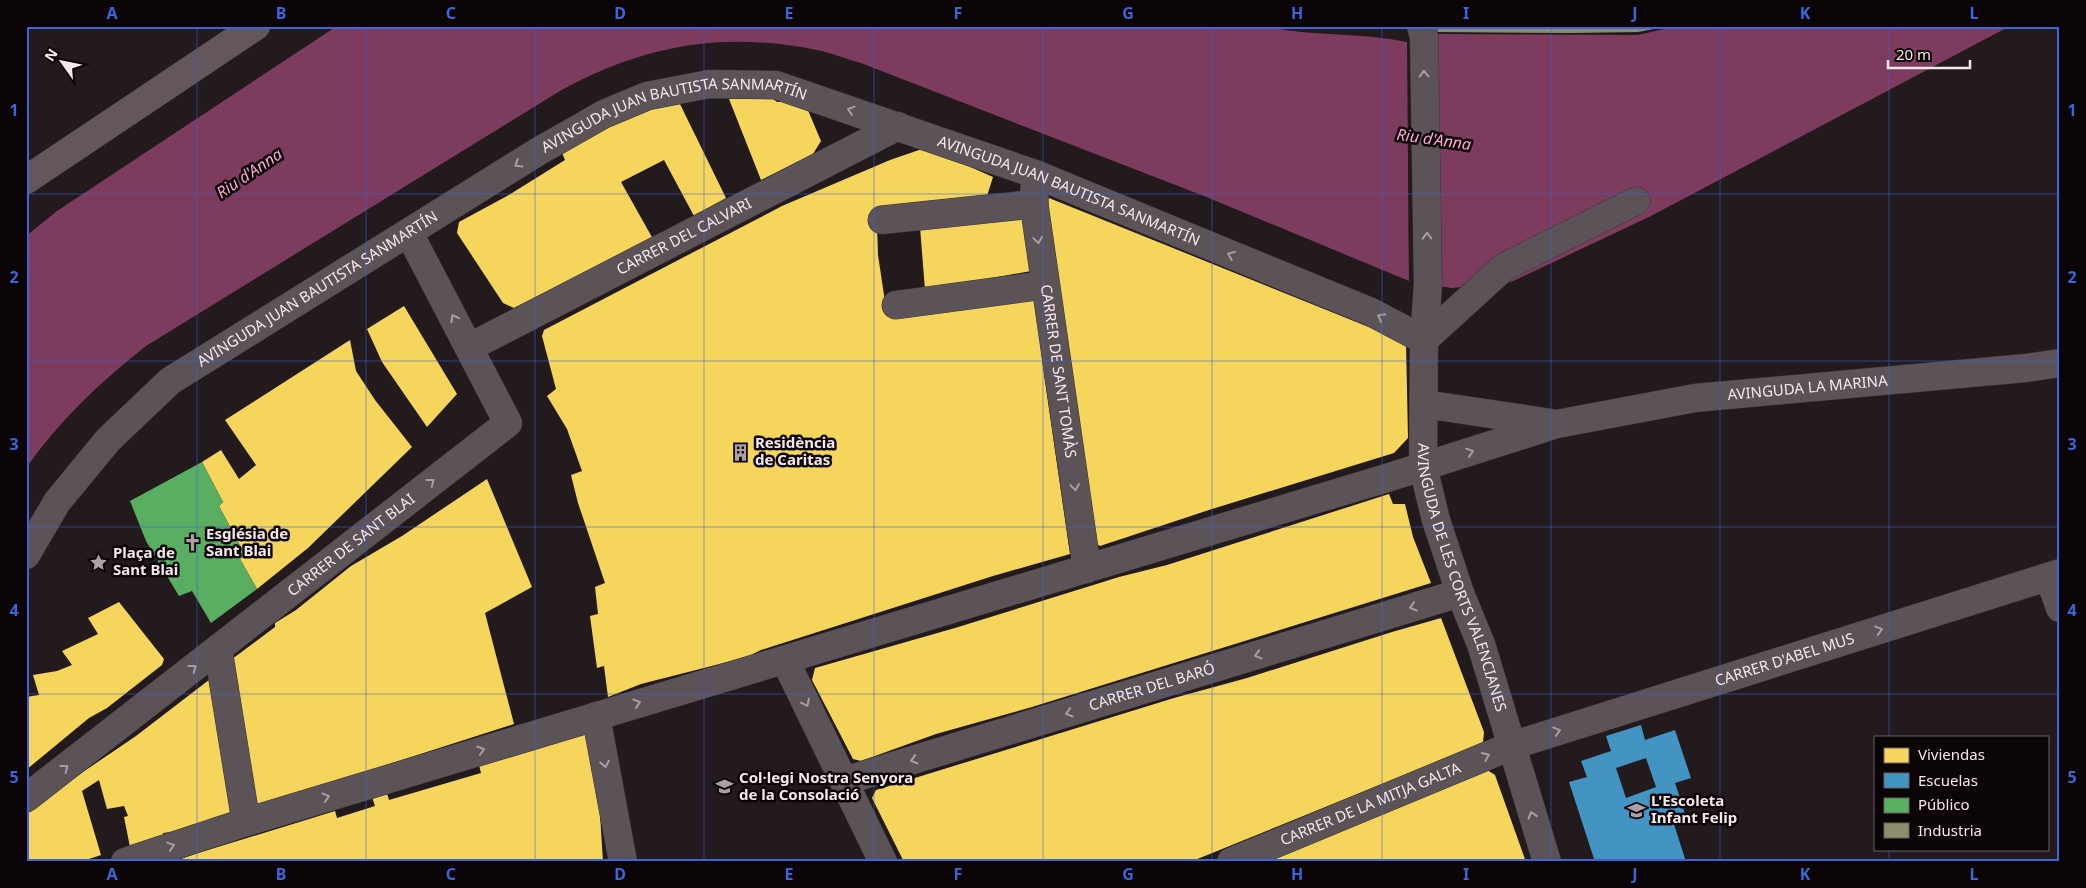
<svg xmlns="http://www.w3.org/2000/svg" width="2086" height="888" viewBox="0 0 2086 888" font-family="'Noto Sans',sans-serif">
<rect width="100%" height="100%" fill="#231a1e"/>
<path fill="#7d3b5e" d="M337,26h926c47,11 96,6 144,16l2,239 -200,-83 -348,-135c-15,-4 -29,-10 -44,-13 -93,-19 -174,-5 -257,41l-414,255c-46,36 -87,75 -120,122v-232l31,-25z
M1677,26h333l-361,191 -138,65 -59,6 -16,-2v-252l202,1z"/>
<path fill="#231a1e" d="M1408,39l2,2 1,241h-2z"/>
<path fill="#f6d55c" d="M772,98l5,4h18l12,6 14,33 -8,13 -52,26 -32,-81z
M678,100l48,98 -32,18 -30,-56 -43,22 32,57 -139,69 -11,-5 -46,-70 2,-11 48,-26 58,-36 -3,-7 34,-22 44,-19z
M922,149l26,8 45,20 -7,22 -109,28 1,28 9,60 67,-9 80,-15 9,76 27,187 -77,22 -232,74 -14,7 -106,27 -33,13 -4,-31 -7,2 -7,-52 8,-2 -3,-27 10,-4 -27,-80 -7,-28 11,-4 -15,-42 -20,-33 9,-7 -14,-53 2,-6 238,-124 108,-46z
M1049,198l357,144 2,96 -14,15 -182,56 -112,37 -7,-4 -49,-340z
M1023,219l8,52 -106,19 -5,-63z
M404,306l53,88 -30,33 -45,-65 -15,-33z
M350,340l6,31 19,29 37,47 -104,101 -51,41 -17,-30 5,-4 -26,-49 4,-4 -21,-40 19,-12 18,29 17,-14 -31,-45z
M487,479l45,108 -47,26 29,111 -265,85 -25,-144 51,-38v-4l21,-13 55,-44 51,-30z
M1389,494l4,10h12l8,33 18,46 -399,124 -96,27 -75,27 -8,-2 -41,-79 3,-12 140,-40 164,-51 48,-12z
M119,602l45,57 -2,6 -55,43 -18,10 -63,52v-73l13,-2 -6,-20 24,-4 15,-6 -10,-14 36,-17 -10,-16z
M1441,618l43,114 -1,11 -293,119h-286l-32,-64 4,-8 298,-92 73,-20 145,-46z
M218,673l23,138 -62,20 -16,2 1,4 -34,10 -6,-30 4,-1 -4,-10 -17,3 -8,-29 -17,11 19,64 -21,7h-54v-56l51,-30 59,-40z
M587,732l12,66 4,64h-421l-1,-3 14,-5 140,-43 2,7 38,-12 -4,-12 15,-4 3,10 92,-27 -3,-12z
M1484,768l11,7 31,87h-266z"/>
<path fill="#4393c3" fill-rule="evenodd" d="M1641,725l4,15 30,-10 16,48 -16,5 11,34 -13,4 13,41h-91l-26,-80 18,-5 -6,-16 30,-10 -5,-15zM1646,758l10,29 -30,11 -10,-30z"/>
<path fill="#5aae61" d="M202,462l21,40 -4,4 26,49 -5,4 17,30 -46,34 -19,-32 -13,5 -33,-55 -16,-40z"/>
<path fill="#8c8c6e" d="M1438,26h225l1,1 -26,5 -66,1 -135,-1z"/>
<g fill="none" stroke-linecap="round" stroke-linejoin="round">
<defs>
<g id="minor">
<path id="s1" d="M1421,26l3,11 4,248 -4,55 -1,127 13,53 24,73 21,51 66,218"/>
<path id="s2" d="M1035,174l-1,30 53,365"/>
<path d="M882,220l152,-16"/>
<path d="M896,305l149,-20"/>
<path id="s3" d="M470,347l428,-221"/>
<path d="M1424,404l127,19"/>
<path id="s4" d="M26,555l31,-53 51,-62 62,-59 369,-230 65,-37 43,-18 62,-12 67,1 259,89 336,138 53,28 80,-73 132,-66"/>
<path d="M2049,577l11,31"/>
<path d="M218,649l28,173"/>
<path d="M785,660l98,202"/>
<path d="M596,716l27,146"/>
<path id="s5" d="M844,781l616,-188"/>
<path id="s6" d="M26,798l482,-375 -99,-190"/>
<path id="s7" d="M125,862l121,-40 1144,-345 167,-53 138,-26 331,-30 34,-5"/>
<path id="s8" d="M1231,862l280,-116 549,-173"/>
</g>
<path id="major" d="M26,180l230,-154"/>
</defs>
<use href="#minor" stroke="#3e3739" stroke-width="29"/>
<use href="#major" stroke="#3e3739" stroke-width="29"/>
<use href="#minor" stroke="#5b5357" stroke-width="28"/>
<use href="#major" stroke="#63565c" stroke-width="28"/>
</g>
<defs><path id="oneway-chevron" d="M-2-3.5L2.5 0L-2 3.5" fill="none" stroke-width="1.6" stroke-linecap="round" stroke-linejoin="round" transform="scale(1.25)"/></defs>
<g stroke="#a89ea2">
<use href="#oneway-chevron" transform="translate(1424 74) rotate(-91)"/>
<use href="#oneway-chevron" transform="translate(851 110) rotate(-161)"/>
<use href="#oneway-chevron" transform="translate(518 164) rotate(148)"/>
<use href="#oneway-chevron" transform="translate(1427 236) rotate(-91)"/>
<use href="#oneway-chevron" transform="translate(1038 240) rotate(82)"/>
<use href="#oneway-chevron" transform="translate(1231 255) rotate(-158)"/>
<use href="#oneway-chevron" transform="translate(1381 317) rotate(-152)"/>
<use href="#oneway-chevron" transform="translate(454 318) rotate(-118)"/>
<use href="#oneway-chevron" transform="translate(1470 452) rotate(-18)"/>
<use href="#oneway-chevron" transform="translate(431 482) rotate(-38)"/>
<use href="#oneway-chevron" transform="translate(1075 487) rotate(82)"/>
<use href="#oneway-chevron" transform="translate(1413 607) rotate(163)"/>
<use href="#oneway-chevron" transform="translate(1879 630) rotate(-17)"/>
<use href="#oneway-chevron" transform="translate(1258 655) rotate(163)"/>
<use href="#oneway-chevron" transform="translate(193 668) rotate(-38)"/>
<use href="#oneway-chevron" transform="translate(637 703) rotate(-17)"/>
<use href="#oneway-chevron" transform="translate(806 703) rotate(64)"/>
<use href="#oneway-chevron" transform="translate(1069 713) rotate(163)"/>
<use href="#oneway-chevron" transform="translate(1557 731) rotate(-17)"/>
<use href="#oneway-chevron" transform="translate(481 750) rotate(-17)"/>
<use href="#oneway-chevron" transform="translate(1486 756) rotate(-23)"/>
<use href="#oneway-chevron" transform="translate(914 760) rotate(163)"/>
<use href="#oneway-chevron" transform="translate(605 764) rotate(79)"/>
<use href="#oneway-chevron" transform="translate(65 768) rotate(-38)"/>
<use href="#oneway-chevron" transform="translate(326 797) rotate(-17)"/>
<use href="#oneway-chevron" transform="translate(1532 815) rotate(-107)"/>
<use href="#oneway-chevron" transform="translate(171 846) rotate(-18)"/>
</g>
<path fill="none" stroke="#3d65db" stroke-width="1" stroke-opacity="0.55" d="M197,26v836M366,26v836M535,26v836M704,26v836M874,26v836M1043,26v836M1212,26v836M1382,26v836M1551,26v836M1720,26v836M1889,26v711M26,194h2034M26,361h2034M26,527h2034M26,694h2034M1889,849v13"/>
<defs>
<symbol id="building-bare" viewBox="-9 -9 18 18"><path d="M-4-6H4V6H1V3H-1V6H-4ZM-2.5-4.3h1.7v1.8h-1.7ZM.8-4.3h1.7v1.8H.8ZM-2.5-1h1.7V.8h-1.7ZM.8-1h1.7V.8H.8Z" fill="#aba0a5" stroke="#0b0508" stroke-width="2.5" paint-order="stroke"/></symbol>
<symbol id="church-bare" viewBox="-9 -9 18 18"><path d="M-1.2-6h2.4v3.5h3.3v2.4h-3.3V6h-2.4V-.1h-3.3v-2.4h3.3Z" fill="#aba0a5" stroke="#0b0508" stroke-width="2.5" paint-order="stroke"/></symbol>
<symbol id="sight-bare" viewBox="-9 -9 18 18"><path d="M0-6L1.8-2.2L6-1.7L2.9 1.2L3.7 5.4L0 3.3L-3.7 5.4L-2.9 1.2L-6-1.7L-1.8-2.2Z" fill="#aba0a5" stroke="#0b0508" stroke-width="2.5" paint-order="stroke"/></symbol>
<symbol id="school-bare" viewBox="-9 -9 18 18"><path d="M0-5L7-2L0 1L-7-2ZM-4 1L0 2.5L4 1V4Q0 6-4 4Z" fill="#aba0a5" stroke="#0b0508" stroke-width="2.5" paint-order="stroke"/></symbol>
</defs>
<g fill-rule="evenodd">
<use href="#building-bare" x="728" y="440" width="25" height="25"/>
<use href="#church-bare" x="180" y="530" width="25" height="25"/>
<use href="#sight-bare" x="86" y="550" width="25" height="25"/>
<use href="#school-bare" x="712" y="774" width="25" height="25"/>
<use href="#school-bare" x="1624" y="798" width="25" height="25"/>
</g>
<g text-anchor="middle" stroke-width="5" stroke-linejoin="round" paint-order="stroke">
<g font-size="15" fill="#f4e8ed" stroke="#0b0508">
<text dy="5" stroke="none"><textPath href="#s4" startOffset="806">AVINGUDA JUAN BAUTISTA SANMARTÍN</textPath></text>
<text dy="5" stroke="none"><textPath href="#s4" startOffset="1225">AVINGUDA JUAN BAUTISTA SANMARTÍN</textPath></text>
<text dy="5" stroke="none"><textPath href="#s3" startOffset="241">CARRER DEL CALVARI</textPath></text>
<text dy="5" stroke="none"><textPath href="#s4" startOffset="401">AVINGUDA JUAN BAUTISTA SANMARTÍN</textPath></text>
<text dy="5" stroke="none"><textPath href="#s2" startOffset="199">CARRER DE SANT TOMÀS</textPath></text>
<text dy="5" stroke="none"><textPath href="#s7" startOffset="1751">AVINGUDA LA MARINA</textPath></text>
<text dy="5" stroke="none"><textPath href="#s6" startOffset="412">CARRER DE SANT BLAI</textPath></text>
<text dy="5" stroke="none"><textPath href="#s1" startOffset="558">AVINGUDA DE LES CORTS VALENCIANES</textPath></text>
<text dy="5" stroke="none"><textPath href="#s8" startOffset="590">CARRER D'ABEL MUS</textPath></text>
<text dy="5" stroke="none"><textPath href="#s5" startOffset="322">CARRER DEL BARÓ</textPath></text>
<text dy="5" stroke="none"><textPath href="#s8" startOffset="151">CARRER DE LA MITJA GALTA</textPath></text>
</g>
<g font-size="15" font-weight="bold" fill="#f4e8ed" stroke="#0b0508" text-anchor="start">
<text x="755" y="448">Residència<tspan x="755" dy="17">de Caritas</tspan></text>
<text x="206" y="539">Església de<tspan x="206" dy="17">Sant Blai</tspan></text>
<text x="113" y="558">Plaça de<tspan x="113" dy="17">Sant Blai</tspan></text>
<text x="739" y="783">Col·legi Nostra Senyora<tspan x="739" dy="17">de la Consolació</tspan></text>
<text x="1651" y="806">L'Escoleta<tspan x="1651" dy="17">Infant Felip</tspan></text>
</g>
<g font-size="16" font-style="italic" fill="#fca8d1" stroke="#0b0508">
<text transform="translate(1434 139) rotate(8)" y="6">Riu d'Anna</text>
<text transform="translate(249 173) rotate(-34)" y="6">Riu d'Anna</text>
</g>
</g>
<rect width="2086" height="888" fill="none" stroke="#0b0508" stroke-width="55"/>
<rect x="1874" y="736" width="175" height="115" fill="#0b0508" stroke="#686064"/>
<rect x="1884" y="748" width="25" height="15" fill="#f6d55c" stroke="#686064"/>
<text x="1918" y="760" font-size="15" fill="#f4e8ed">Viviendas</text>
<rect x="1884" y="773" width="25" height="15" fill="#4393c3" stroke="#686064"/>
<text x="1918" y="786" font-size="15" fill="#f4e8ed">Escuelas</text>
<rect x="1884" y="798" width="25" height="15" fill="#5aae61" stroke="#686064"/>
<text x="1918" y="810" font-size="15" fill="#f4e8ed">Público</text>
<rect x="1884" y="823" width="25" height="15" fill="#8c8c6e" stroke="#686064"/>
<text x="1918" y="836" font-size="15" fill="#f4e8ed">Industria</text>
<g transform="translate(62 62) rotate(303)" stroke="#0b0508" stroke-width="4" paint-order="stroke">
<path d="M0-4L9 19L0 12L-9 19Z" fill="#f4e8ed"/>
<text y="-8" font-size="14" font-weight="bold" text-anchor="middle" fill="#f4e8ed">N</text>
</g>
<path d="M1888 60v8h82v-8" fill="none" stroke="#f4e8ed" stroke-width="2.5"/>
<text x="1896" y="60" font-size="15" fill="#f4e8ed" stroke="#0b0508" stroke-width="4" paint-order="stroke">20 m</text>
<rect x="28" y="28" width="2030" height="832" fill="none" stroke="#3d65db" stroke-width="2"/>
<g font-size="16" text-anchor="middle" font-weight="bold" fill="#3d65db">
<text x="112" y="19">A</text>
<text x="281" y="19">B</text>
<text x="451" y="19">C</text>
<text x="620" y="19">D</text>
<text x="789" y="19">E</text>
<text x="958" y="19">F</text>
<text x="1128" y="19">G</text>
<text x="1297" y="19">H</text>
<text x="1466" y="19">I</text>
<text x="1635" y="19">J</text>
<text x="1805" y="19">K</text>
<text x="1974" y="19">L</text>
<text x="14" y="116">1</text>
<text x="2072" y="116">1</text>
<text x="14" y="283">2</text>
<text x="2072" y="283">2</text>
<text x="14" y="450">3</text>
<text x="2072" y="450">3</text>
<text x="14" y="616">4</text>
<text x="2072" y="616">4</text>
<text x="14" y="783">5</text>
<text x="2072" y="783">5</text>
<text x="112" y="880">A</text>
<text x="281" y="880">B</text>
<text x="451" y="880">C</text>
<text x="620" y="880">D</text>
<text x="789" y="880">E</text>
<text x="958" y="880">F</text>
<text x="1128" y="880">G</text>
<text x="1297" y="880">H</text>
<text x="1466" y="880">I</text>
<text x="1635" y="880">J</text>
<text x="1805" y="880">K</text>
<text x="1974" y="880">L</text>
</g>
</svg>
